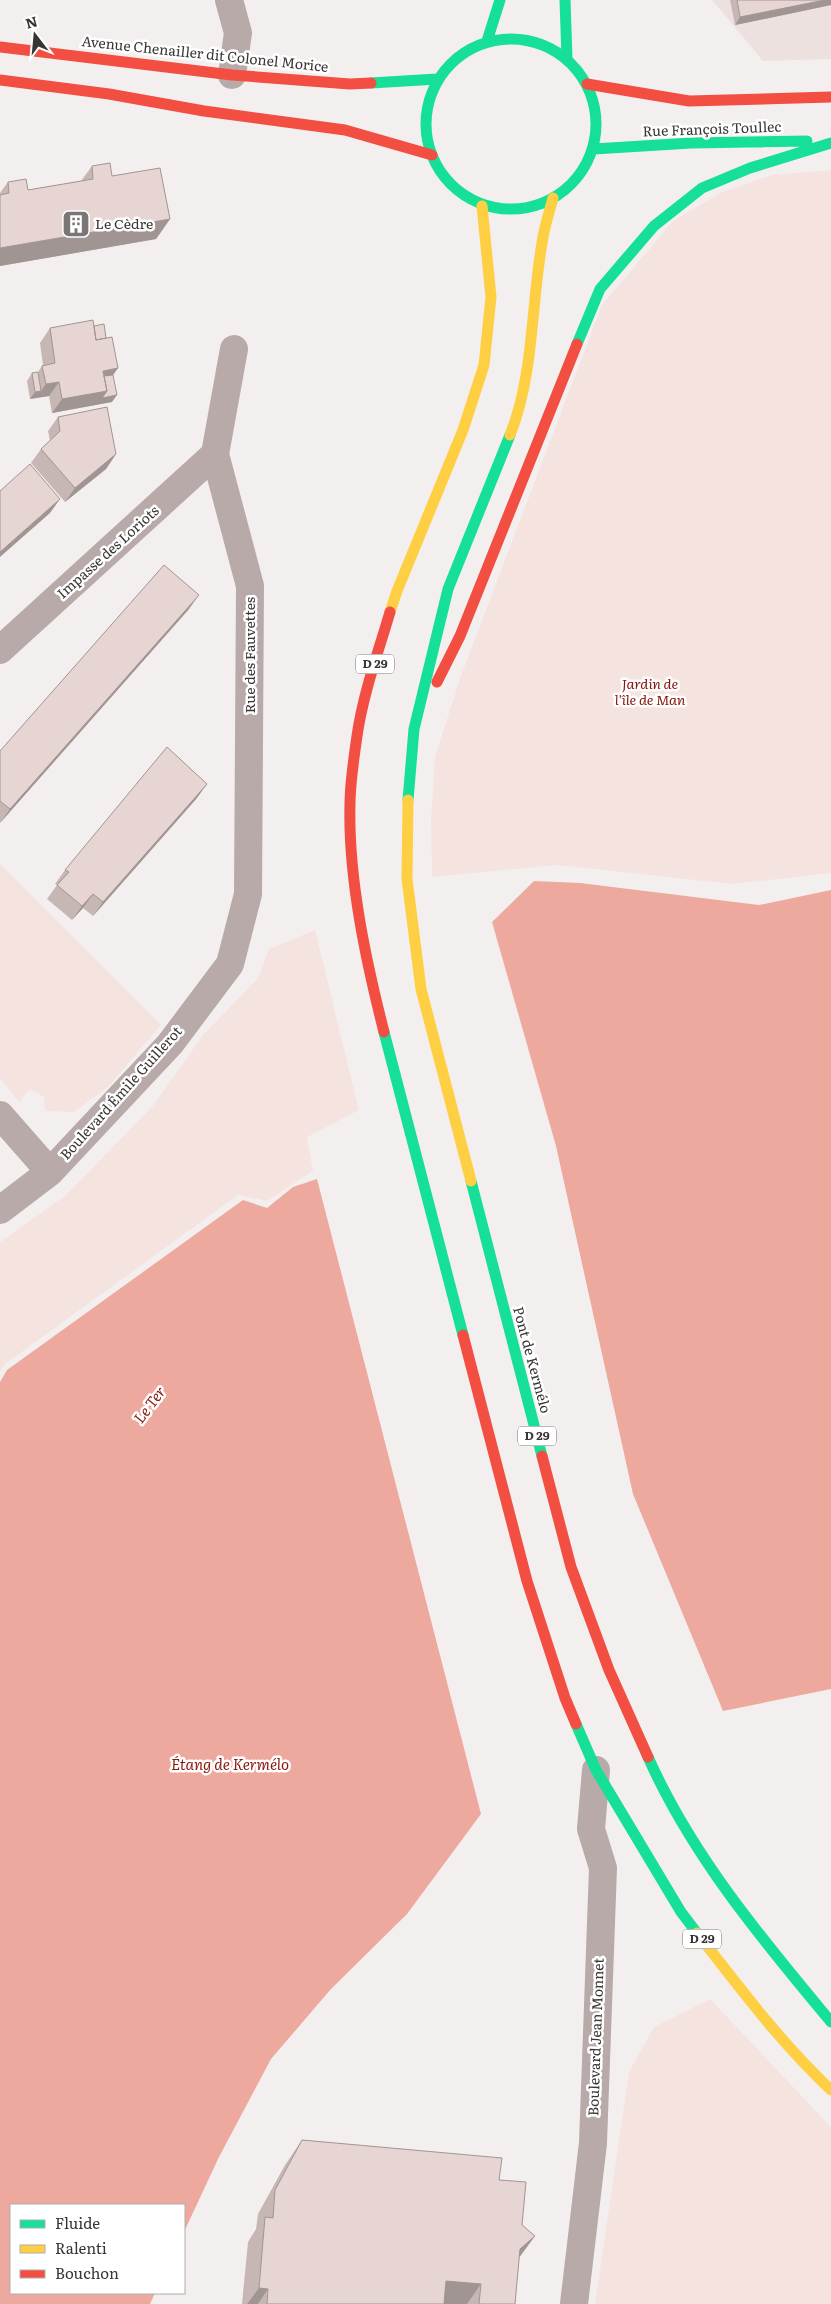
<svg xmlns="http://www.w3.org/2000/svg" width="831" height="2304" viewBox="0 0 831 2304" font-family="Literata,serif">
<rect width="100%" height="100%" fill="#f4efef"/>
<path fill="#ece1df" d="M712,0h119v59l-68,2z"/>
<path fill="#f5e3e0" d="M831,170v703l-99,11 -175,-19 -125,12 -1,-57 4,-64 27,-83 140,-368 72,-85 48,-28 50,-17z
M0,864l161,161 -53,62 -34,25 -29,-1 -1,-14 -14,-8 -11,13 -19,-24z
M315,930l44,180 -52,27 6,34 -46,30 -29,-6 -233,169 -5,8v-130l65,-46 87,-89 51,-72 56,-58 10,-28z
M710,1999l121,128v177h-236l34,-232 25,-45z"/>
<path fill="#eea99e" d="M534,881l46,2 179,22 72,-15v799l-108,22 -90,-217 -77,-348 -64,-224z
M317,1179l164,635 -74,100 -76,75 -60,70 -53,100 -34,73v-27h-173v88h144l-5,11h-150v-922l7,-12 236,-170 24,8 26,-21z"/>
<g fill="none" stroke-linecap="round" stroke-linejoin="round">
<path stroke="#b8aaa8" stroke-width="28" d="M229,0l9,33 -6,42
M0,650l215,-196
M0,1115l50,57
M0,1210l50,-38 120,-128 60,-80 18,-70 2,-308 -35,-132 19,-105
M574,2304l19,-161 10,-275 -12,-39 5,-59"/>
<path stroke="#16e098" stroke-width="11" d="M565,0l2,58
M426 124a85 85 0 1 1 170 0a85 85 0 1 1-170 0Z
M487,41l13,-41
M371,83l66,-4
M594,149l97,-6 116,-2
M577,344l23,-55 54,-63 48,-38 48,-20 81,-25
M408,800l6,-71 34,-140 62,-154
M384,1032l79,303
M471,1181l71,275
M576,1724l20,46 85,142 16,21
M648,1757c44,99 114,182 183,265"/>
<path stroke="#ffcf43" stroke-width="11" d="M510,435c24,-60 21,-129 32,-192 2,-15 7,-30 11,-45
M390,612l7,-21 66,-161 21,-65 7,-68 -9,-91
M408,800l-1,79 14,110 50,192
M697,1933c42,54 84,110 134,157"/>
<path stroke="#f24e42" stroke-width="11" d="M0,47l232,28 118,9 21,-1
M0,80l109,14 95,17 141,19 87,25
M587,84l102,17 142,-4
M437,682l23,-46 117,-292
M384,1032c-18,-71 -36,-154 -34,-228 0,-22 4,-46 7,-68 6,-42 21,-83 33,-124
M463,1335l64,246 38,117 11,26
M542,1456l29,111 38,103 39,87"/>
</g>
<path fill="#c6b7b5" d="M730,0h101v5l-96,20z
M92,166l20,10 58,43 -14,20 -156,27v-73l8,-11 20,8 53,-9z
M94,326l12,12 12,30 -5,7 -1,27 -60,11 -3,-17 -19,3 -3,-18 5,-8 6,-1 4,-6 1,-1 -3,-22 10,-15z
M58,417l58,37 -10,15 -41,33 -34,-39 10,-14 9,-8 -2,-10z
M189,609l-189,214v-72z
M197,798l-104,118 -10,-8 -11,12 -25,-21 10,-14 -2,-1 10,-14z
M302,2140l197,40 23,45 13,11 -16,22 -4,46h-273l6,-62 8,-13 2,-15 27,-49z"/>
<path fill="#a19593" d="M825,0h6v5l-96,20 5,-8z
M170,219l-14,20 -156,27v-18z
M118,368l-10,14 -9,2 4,-13z
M59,382l-10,14 -19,3 5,-7 6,-1 5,-7z
M107,391l10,4 -5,7 -60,11 10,-14z
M116,454l-10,15 -41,33 10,-14z
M60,499l-10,14 -50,44v-5z
M199,595l-10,14 -189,214 10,-14z
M207,784l-10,14 -104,118 10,-14z
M93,894l-10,14 -11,12 10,-14z
M535,2236l-18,24 3,-11z
M446,2281l35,3 -14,20h-38z
M259,2288l9,1 -10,15h-11z"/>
<path fill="#e6d5d2" stroke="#a19593" d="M737,0h88l-85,17z
M110,163l2,13 48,-8 10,51 -170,29v-53l9,-2 -1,-11 18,-3 2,11 65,-11 -1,-13z
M93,320l3,20 16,-3 6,31 -15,3 4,20 -45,8 -3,-17 -13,2 -4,-18 13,-3 -5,-35z
M104,324l2,14 -10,2 -2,-14z
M38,372l3,19 -6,1 -3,-19z
M113,375l4,20 -15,3 5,-7 -3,-15z
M107,407l9,47 -41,34 -34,-39 19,-18 -2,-14z
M30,464l30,35 -60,53v-61z
M164,565l35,30 -189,214 -10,-8v-50z
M167,747l40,37 -104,118 -10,-8 -11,12 -25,-21 12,-13 -4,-2z
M302,2140l200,18 -3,22 27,2 -4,43 13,11 -15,13 -5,55h-36l2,-20 -35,-3 -2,23h-177l1,-15 -9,-1 6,-71 8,1 2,-28z"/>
<defs>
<symbol id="building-square" viewBox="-11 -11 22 22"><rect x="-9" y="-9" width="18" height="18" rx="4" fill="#7a7675" stroke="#fff"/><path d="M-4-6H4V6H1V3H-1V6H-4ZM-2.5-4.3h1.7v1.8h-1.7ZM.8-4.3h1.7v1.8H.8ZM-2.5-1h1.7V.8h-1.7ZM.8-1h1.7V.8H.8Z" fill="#fff"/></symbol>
</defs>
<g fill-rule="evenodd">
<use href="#building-square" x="60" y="208" width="32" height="32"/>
</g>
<g text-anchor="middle" stroke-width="5" stroke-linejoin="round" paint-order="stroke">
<g fill="#fff" stroke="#747271" stroke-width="1">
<rect x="356" y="654.5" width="38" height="19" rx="4"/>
<rect x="518" y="1426.5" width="38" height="19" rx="4"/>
<rect x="683" y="1929.5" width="38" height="19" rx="4"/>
</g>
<g font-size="12" font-weight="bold" fill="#383534">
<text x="375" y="668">D 29</text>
<text x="537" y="1440">D 29</text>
<text x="702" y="1943">D 29</text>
</g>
<g font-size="14" fill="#383534" stroke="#fff">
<text transform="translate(205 54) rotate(6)" y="5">Avenue Chenailler dit Colonel Morice</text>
<text transform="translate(712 129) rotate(-2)" y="5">Rue François Toullec</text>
<text transform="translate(108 552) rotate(-42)" y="5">Impasse des Loriots</text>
<text transform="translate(250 655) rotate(-90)" y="5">Rue des Fauvettes</text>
<text transform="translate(121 1093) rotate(-48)" y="5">Boulevard Émile Guillerot</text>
<text transform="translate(532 1360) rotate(75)" y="5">Pont de Kermélo</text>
<text transform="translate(596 2037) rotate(-88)" y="5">Boulevard Jean Monnet</text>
</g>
<g font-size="14" fill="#383534" stroke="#fff" text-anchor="start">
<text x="95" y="229">Le Cèdre</text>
</g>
<g font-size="14" font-style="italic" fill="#87150a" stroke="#fff">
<text x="650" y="689">Jardin de<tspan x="650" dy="16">l'île de Man</tspan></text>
</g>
<g font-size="15" font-style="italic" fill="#88170c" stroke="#fff">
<text transform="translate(150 1405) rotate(-53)" y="5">Le Ter</text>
<text x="230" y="1770">Étang de Kermélo</text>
</g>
</g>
<rect x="10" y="2204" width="175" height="90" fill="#ffffff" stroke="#afaeae"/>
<rect x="20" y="2220" width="25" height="8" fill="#16e098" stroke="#afaeae"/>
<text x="55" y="2229" font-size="15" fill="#383534">Fluide</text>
<rect x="20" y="2245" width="25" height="8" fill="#ffcf43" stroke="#afaeae"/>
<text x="55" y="2254" font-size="15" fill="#383534">Ralenti</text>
<rect x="20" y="2270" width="25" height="8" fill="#f24e42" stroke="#afaeae"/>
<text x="55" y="2279" font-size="15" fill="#383534">Bouchon</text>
<g transform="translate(35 35) rotate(344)" stroke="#ffffff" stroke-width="4" paint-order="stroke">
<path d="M0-4L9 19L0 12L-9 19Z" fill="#383534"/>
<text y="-8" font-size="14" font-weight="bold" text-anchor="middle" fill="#383534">N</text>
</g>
</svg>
